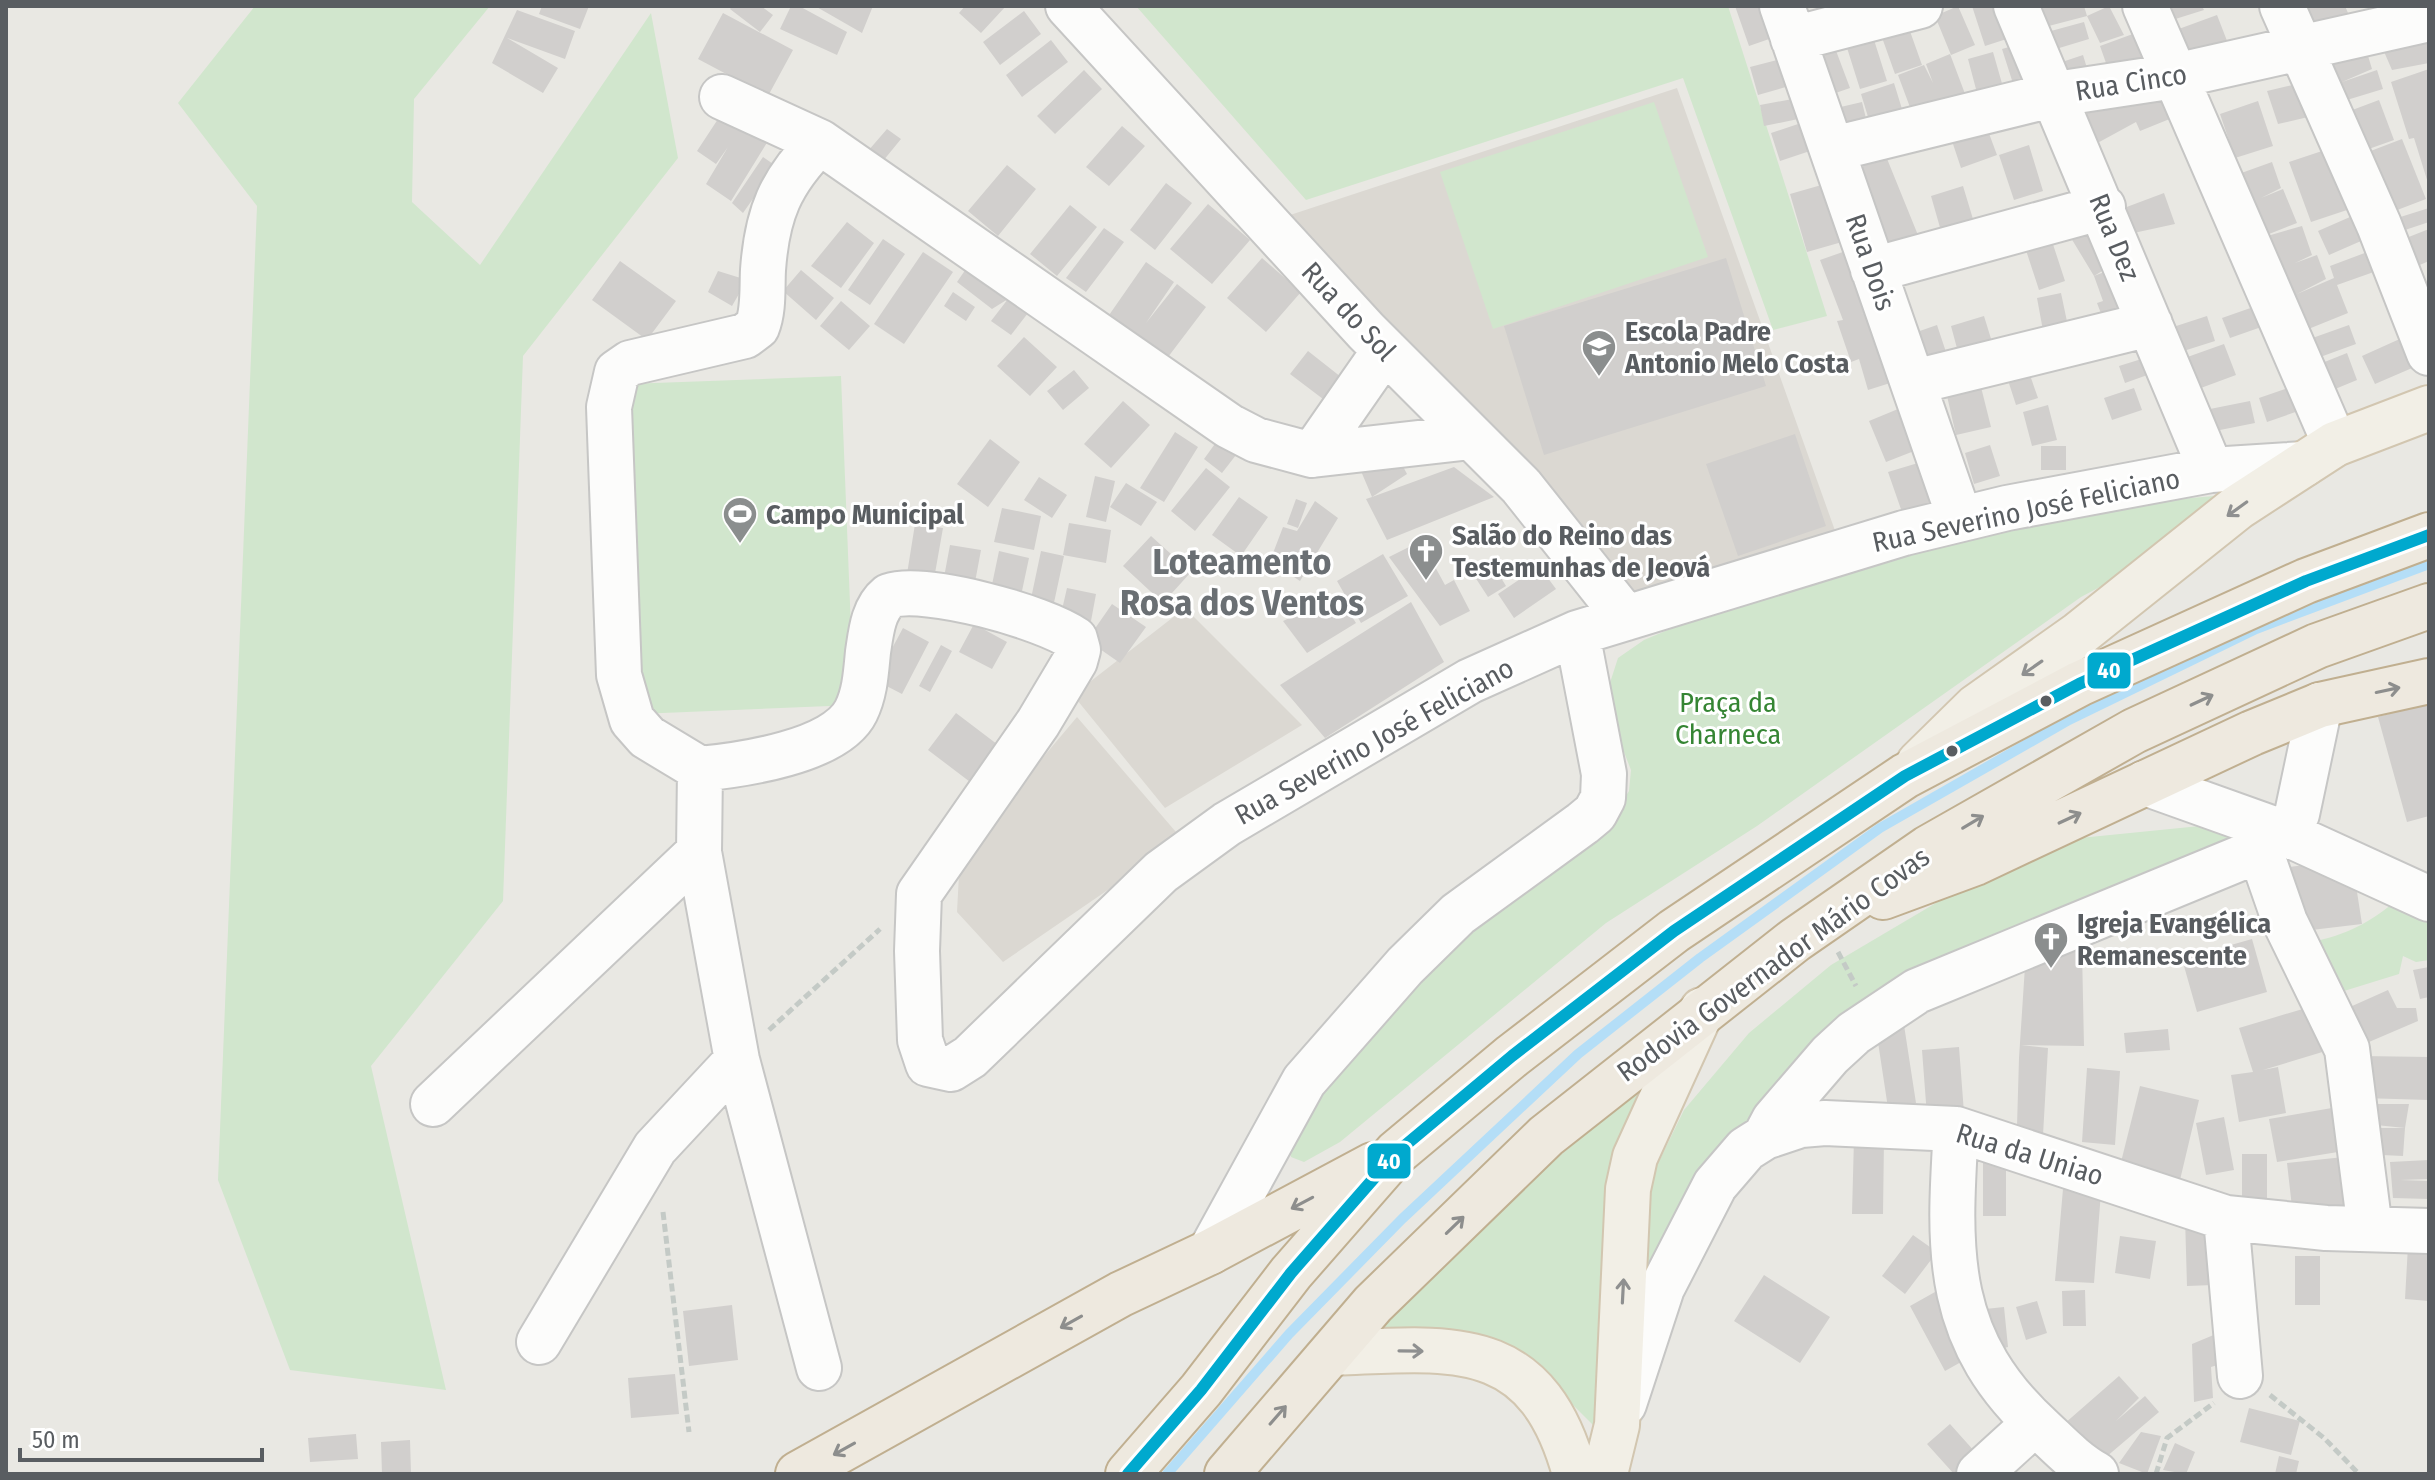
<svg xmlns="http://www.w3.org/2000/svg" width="2435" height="1480" viewBox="0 0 2435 1480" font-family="'Fira Sans Condensed',sans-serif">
<rect width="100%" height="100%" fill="#e9e8e3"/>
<path fill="#dbd8d2" d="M1677,88l161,451 -224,78 -330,-400z
M1185,608l117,117 -137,83 -92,-113z
M1077,717l105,122 -179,123 -46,-50 3,-56z"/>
<path fill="#d1e6cd" d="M255,6h235l-76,93 -2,103 68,63 171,-252 27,145 -155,198 -20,545 -132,165 75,324 -156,-20 -72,-190 39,-974 -79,-103z
M1136,6h592l99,310 -54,14 -90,-252 -377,122z
M1654,102l54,155 -215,72 -53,-157z
M841,376l13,329 -215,9 -12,-330z
M2214,496l3,22 -10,12 -126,67 -324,229 -151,97 -266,219 -36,20 -13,-5 -4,-15 92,-130 242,-208 8,-13 2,-21 -21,-54 -3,-24 11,-34 26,-18 76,-32 343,-99z
M2200,826l49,9 -323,142 -174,149 -135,299 28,-235 39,-80 65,-77 82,-68 154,-91 95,-36z
M2392,904l37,9v47l-13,2 -13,-6 -4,18 -55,17 -21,-4 -17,-44c34,-6 59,-17 86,-39z
M1639,1089l-33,107 -6,236 -72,-72 -162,-21 159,-154z"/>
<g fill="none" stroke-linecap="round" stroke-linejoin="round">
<path stroke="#b4def7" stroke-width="10" d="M1167,1474l122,-140 113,-115 176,-165 122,-96 180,-130 189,-108 187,-91 173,-65"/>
</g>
<path fill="#d1cfcd" d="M542,6h47l-9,23 -41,-15z
M732,6h29l12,9 -13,17 -30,-23z
M791,6h8l48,26 -10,23 -57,-26z
M815,6h58l-11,27z
M965,6h41l-25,27 -22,-20z
M1735,6h37l9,29 -32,11z
M1958,6l17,39 -24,10 -16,-39z
M1972,6h41l9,28 -37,12z
M2035,6h49l3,10 -46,12z
M2109,6l15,29 -24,8 -13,-27z
M2164,6h38l2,4 -35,11z
M2298,6h47l6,14 -42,16z
M517,10l58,21 -10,28 -58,-21 51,30 -15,25 -51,-30z
M1024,11l17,23 -41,31 -17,-23z
M723,13l70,37 -25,46 -70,-37z
M2217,15l12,31 -41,15 -12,-31z
M1906,20l16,45 -27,9 -16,-45z
M2084,22l5,17 -43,13 -6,-18z
M1869,24l18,57 -27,8 -18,-57z
M2141,31l12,34 -41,15 -12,-34z
M2427,38l2,25 -37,7 -10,-23z
M1051,40l17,22 -46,35 -16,-22z
M1832,40l18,48 -29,10 -17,-47z
M2023,43l15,46 -21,7 -15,-47z
M2365,46l7,23 -30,13 35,-12 6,19 -46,14 -16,-44z
M1993,52l14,49 -26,7 -13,-49z
M1950,54l20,53 -56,11 -16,-43 26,-10 9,18 -7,-19z
M2083,55l7,23 -27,8 -7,-22z
M1789,57l7,27 -38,11 -8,-28z
M2429,69v114h-1l-14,-45 -5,1 -18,-57z
M1084,70l18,19 -47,45 -18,-18z
M2310,81l15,32 -47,11 -11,-33z
M1894,83l12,39 -33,11 -12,-39z
M2165,87l12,29 -37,15 -4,-9 -44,24 -16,-36z
M1798,98l5,20 -39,8 -4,-21z
M2379,100l15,40 -31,11 -16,-39z
M2258,101l15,45 -38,12 -15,-44z
M1862,102l7,29 -30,6 -7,-28z
M720,116l48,25 -37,60 -25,-17 22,-37 -12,17 -19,-13z
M1810,120l9,28 -39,13 -9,-28z
M1984,120l13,35 -36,13 -12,-36z
M1122,126l23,20 -36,40 -23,-19z
M887,129l14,10 -18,22 -15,-10z
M1879,139l43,106 -38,15 -42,-106z
M2402,139l24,60 -34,13 -24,-60z
M2029,145l14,46 -29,9 -15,-45z
M2331,148l22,60 -42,14 -22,-60z
M763,157l13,9 -33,47 -11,-10z
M2272,162l9,26 -20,10 22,-9 14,34 -38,15 -26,-62z
M1007,165l29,24 -38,47 -30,-25z
M1832,182l17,58 -42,12 -17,-58z
M1166,183l26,20 -37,47 -25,-20z
M1963,186l13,43 -33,9 -12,-42z
M2164,193l11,31 -46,10 -5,-26z
M1208,204l42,36 -38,44 -42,-35z
M1070,205l27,22 -40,49 -27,-22z
M2429,208v14l-30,10 -5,-13z
M2366,210l11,24 -48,21 -11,-24z
M2094,217l26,43 -26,16 23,-9 17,45 -29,12 -8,-21 6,-2 -9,-25 -26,-43z
M847,222l27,21 -33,45 -30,-22z
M2302,226l10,29 -17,8 22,-8 9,24 -29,15 37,-16 -4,-12 48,-18 7,20 -48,17 11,28 -47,19 -44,-93z
M1104,228l20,14 -38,50 -20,-14z
M2048,229l17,52 -26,9 -17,-52z
M2429,229v32l-21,9 -12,-28z
M883,239l22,15 -35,51 -22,-15z
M1857,247l23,59 -19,8 22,-8 23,72 -38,12 -9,-31 -8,3 -14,-41 6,-1 -23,-60z
M923,252l30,20 -49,72 -30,-20z
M1262,258l39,34 -35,40 -39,-34z
M1726,258l40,128 -222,69 -40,-129z
M620,261l56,40 -29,39 -55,-40z
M1146,262l28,20 -28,41 31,-39 29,23 -41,54 -58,-43z
M968,266l28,17 -7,5 19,11 20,14 -17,22 -20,-14 17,-22 -16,10 -35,-27z
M801,270l33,28 -18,22 -33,-29z
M718,271l29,9 -15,26 -24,-14z
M953,292l22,15 -9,14 -22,-15z
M2061,293l8,38 -25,5 -7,-38z
M841,301l29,25 -21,24 -29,-24z
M2259,305l8,20 -37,13 -8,-20z
M1984,316l8,26 -34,10 -7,-26z
M2207,316l8,25 -41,13 -7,-25z
M1937,325l9,27 -23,8 -9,-27z
M2349,325l7,19 -44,16 -8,-19z
M2413,333l13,29 -51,22 -13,-28z
M1024,337l33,30 -27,29 -33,-30z
M2224,344l12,31 -46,17 -11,-32z
M1308,351l33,26 -18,22 -33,-25z
M2347,353l10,27 -34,14 -11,-27z
M2148,357l5,16 -28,10 -6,-17z
M2025,361l13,37 -22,7 -12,-37z
M1074,370l15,18 -26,22 -16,-19z
M1978,375l13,52 -35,8 -12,-52z
M2302,383l8,24 -43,15 -8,-24z
M2134,388l8,22 -30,10 -8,-22z
M1123,401l27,24 -39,43 -27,-24z
M2250,401l5,22 -45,9 -5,-22z
M1915,402l17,42 -46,18 -17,-41z
M2048,405l9,35 -25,6 -9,-34z
M1175,432l23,15 -34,55 -24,-14z
M1795,434l31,92 -88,30 -32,-92z
M990,439l30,23 -32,45 -31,-23z
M1217,441l19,14 -14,18 -18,-14z
M1990,445l10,31 -26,8 -9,-31z
M2041,446h25v24h-25z
M1355,457h43l9,17 -35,23 82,-30 40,30 -107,43 -21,-41 6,-2z
M1928,460l14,42 -39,13 -15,-43z
M1206,468l24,19 -35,44 -24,-20z
M1095,476l20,5 -9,41 -20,-5z
M1039,477l28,18 -15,23 -28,-18z
M1126,483l31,19 -16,24 -31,-19z
M1239,497l29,20 -27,39 -29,-21z
M1296,499l11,4 -9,25 -11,-4z
M1315,501l23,17 -38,63 -30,-20 13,-34 14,4z
M1002,508l39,8 -7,34 -40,-8z
M1069,523l42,7 -5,33 -43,-8z
M915,524l28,4 -9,51 -27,-5z
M1151,536l40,36 -28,31 -40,-37z
M1421,541l24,44 9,-5 16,31 -30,15 -51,-69z
M950,545l31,5 -8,43 -31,-5z
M999,551l30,7 -10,47 -30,-6z
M1041,551l23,5 -12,56 -23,-4z
M1383,554l25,42 -47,27 -24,-42z
M1492,563l14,23 -18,11 -15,-23z
M1539,566l17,23 -42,29 -16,-24z
M1067,588l29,6 -5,27 -30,-7z
M1338,595l18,28 -49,30 -24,-32z
M1411,602l33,60 -119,76 -45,-53z
M1112,604l34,23 -26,36 -33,-23z
M974,624l33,18 -15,27 -33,-17z
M903,628l26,14 -27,52 -27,-14z
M941,645l11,6 -22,41 -11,-6z
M2429,703v113l-22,6 -29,-105z
M956,713l54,41 -28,37 -54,-41z
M2314,864l43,28 5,32 -59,7 -14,-64z
M2252,939l15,53 -70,20 -15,-53z
M2026,951h56l2,95 -63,-1 27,3 -5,87 -26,-9 2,-68z
M2429,967v30l-9,2 -7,-29z
M2388,990l9,18h19l2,13 -56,24 -21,-34z
M2316,1005l13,45 -66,20 15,-3 8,46 -47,9 -8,-47 22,-3 -14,-44z
M1904,1025l12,78 -28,5 -12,-79z
M2168,1029l2,21 -44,3 -2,-20z
M1959,1047l5,66 -37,3 -5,-66z
M2362,1056l67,1v43l-67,-2z
M2087,1068l33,3 -5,74 -33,-3z
M2140,1086l59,14 -19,80 -60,-14z
M2378,1104h31l-4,24 -29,-3z
M2349,1105l7,44 -79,13 -8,-43z
M2224,1117l10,53 -28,5 -10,-52z
M2379,1128h26l-2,28 -21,-1z
M1854,1138l30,1 -1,75h-31z
M2242,1154h25v54h-25z
M2344,1157l5,54 -56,5 -6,-53z
M1983,1159h23v57h-23z
M2429,1160v19l-29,1 29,1v18l-36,-1 -3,-36z
M2063,1189l38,3 -7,91 -39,-2z
M2185,1217h26l2,68 -26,1z
M1913,1235l24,17 -32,42 -23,-18z
M2120,1236l36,5 -6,38 -35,-6z
M2408,1246l21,1v54l-24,-2z
M2295,1256h25v49h-25z
M1764,1275l66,42 -30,46 -66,-42z
M2085,1290l1,36h-23l-1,-35z
M1935,1292l35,65 -25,14 -35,-65z
M2037,1301l10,32 -21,7 -10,-33z
M732,1305l6,55 -49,6 -6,-55z
M2004,1307l4,40 -20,5 -12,-42z
M2216,1334l8,29 -13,4 2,31 -19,4 -2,-58z
M675,1374l4,40 -48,4 -3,-40z
M2119,1376l20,22 -23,23 29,-25 14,16 -67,57 -36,-38z
M2249,1408l51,13 -9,34 -51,-13z
M1950,1424l34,38 -13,12h-17l-27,-30z
M2141,1432l20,4 -14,38 -28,-11z
M356,1434l2,25 -48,3 -2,-24z
M410,1440l1,34h-29l-1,-32z
M2175,1443l20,9 -9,22 -23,-4z
M2279,1456l20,5 -3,13h-21z"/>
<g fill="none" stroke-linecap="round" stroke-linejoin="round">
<defs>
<path id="minor" d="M1068,6l298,325 155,155 105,132
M1782,6l178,513
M2016,6l195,464
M2145,6l190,438
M2282,6l97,219 50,128
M1793,39l127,-33
M722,97l98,45
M1833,149l223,-55 119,-18 254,-57
M1873,270l230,-63
M1914,382l236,-58
M1312,455l73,-105
M700,769c40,-4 136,-17 156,-58 9,-18 10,-39 12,-59 3,-20 5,-43 21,-56 36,-12 155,21 186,43l3,11 -3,11 -37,62 -119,171 -2,57 3,89 8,24 23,5 19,-12 191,-185 66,-48 243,-143 107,-48 327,-100 103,-25 204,-38 93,-6
M2145,783l140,50 144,66
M2260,850l25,72 62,127 23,180
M433,1104l266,-252
M1956,1129c-8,125 -12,212 88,302 16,15 32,32 52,43
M1765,1137l9,-17 56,-65 24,-22 63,-42 343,-141 25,-17 12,-19 23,-109
M2226,1218l14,158
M1210,1252l94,-171 101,-115 53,-52 125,-91 12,-10 8,-15 1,-24 -27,-141
M539,1342l116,-194 82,-88
M819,1368l-82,-308 -38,-208 1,-83 -53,-32 -15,-17 -13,-45 -10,-268 8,-35 13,-9 115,-27 12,-9c7,-17 5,-39 6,-57 4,-56 17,-88 57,-128l409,284 27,14 56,15 159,-18
M1624,1404l38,-116 53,-103 31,-36 19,-12 36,-12 24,-2 131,6 270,89 100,10 103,3
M1979,1474l56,-51"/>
<path id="major" d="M1919,763l57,-56 103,-73 159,-127 97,-63 94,-36
M1333,1353c121,-5 204,-18 242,121
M1605,1474l12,-49 11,-236 7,-32 67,-147"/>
<path id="highway" d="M1883,897l92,-34 277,-130 68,-28 109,-24
M798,1474l323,-180 89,-42 163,-87
M1128,1474l73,-84 90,-117 105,-120 116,-97 162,-125 231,-155 174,-92 227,-103 123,-46
M1227,1474l146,-170 173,-168 249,-196 133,-92 206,-117 183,-85 112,-40"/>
</defs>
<use href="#minor" stroke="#c6c6c5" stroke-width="48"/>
<use href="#major" stroke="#d2c6b0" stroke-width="48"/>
<use href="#highway" stroke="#c0af90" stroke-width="48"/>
<path stroke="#c4cac6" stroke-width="5" stroke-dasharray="8 4" stroke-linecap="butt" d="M1838,952l18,34
M769,1030l111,-101
M663,1212l26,220
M2270,1395l54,43 35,36
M2156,1474l11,-36 47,-35"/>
<use href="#minor" stroke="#fcfcfb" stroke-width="44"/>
<use href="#major" stroke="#f2efe6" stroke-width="44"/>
<use href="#highway" stroke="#eee9df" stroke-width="44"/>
<defs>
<path id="bus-1" d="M1128,1474l73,-84 90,-117 105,-120 116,-97 162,-125 231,-155 174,-92 227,-103 123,-46"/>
</defs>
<use href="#bus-1" stroke="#fff" stroke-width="18"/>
<use href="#bus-1" stroke="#00a9ce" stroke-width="12"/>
</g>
<defs><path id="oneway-shaft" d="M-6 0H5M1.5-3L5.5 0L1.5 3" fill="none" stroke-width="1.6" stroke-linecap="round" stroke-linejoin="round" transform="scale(2)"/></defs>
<g stroke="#8f9090">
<use href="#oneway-shaft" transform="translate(2237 509) rotate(144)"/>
<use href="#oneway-shaft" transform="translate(2032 668) rotate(145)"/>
<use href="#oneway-shaft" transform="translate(1623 1291) rotate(-87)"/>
<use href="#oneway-shaft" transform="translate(1411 1351) rotate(1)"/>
</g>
<g stroke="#8d8e8d">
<use href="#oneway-shaft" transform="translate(2388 690) rotate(-12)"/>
<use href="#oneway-shaft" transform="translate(2202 700) rotate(-25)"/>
<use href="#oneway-shaft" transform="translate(2070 818) rotate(-25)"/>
<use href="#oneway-shaft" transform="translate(1973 822) rotate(-31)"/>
<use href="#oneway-shaft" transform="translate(1302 1203) rotate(152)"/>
<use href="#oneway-shaft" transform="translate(1455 1225) rotate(-44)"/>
<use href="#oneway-shaft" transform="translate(1071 1322) rotate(151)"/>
<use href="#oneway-shaft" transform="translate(1278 1415) rotate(-49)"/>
<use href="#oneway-shaft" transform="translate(844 1449) rotate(151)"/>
</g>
<defs>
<symbol id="school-pin" viewBox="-11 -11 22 30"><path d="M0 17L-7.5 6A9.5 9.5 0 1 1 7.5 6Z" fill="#8b8e8e" stroke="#fff"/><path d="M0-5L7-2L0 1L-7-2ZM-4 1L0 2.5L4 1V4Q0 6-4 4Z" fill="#fff"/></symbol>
<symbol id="stadium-pin" viewBox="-11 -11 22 30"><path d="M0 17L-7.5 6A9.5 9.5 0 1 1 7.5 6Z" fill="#8b8e8e" stroke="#fff"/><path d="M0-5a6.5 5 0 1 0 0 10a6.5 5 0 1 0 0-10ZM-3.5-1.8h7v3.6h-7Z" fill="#fff"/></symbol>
<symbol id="church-pin" viewBox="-11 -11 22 30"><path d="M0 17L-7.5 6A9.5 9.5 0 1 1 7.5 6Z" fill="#8b8e8e" stroke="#fff"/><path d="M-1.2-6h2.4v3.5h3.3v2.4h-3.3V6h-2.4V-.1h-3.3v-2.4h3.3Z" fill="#fff"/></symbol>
</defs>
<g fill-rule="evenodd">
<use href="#school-pin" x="1579" y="327" width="40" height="54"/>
<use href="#stadium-pin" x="720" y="494" width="40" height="54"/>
<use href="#church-pin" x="1406" y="531" width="40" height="54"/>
<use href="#church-pin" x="2031" y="919" width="40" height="54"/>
</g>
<g fill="#595d61" stroke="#fff" stroke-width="3">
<circle cx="2046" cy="701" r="7"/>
<circle cx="1952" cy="751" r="7"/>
</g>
<g text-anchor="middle" stroke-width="6" stroke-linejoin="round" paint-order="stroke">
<g font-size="28" fill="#595d61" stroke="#fff">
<text transform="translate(2131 82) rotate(-9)" y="10">Rua Cinco</text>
<text transform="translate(2115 237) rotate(68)" y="10">Rua Dez</text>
<text transform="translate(1871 262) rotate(71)" y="10">Rua Dois</text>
<text transform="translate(1349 311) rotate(47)" y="10">Rua do Sol</text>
<text transform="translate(2026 510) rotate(-12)" y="10">Rua Severino José Feliciano</text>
<text transform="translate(1374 741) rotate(-29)" y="10">Rua Severino José Feliciano</text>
<text transform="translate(1773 964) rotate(-36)" y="10">Rodovia Governador Mário Covas</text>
<text transform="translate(2030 1154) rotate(17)" y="10">Rua da Uniao</text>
</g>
<g font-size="28" font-weight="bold" fill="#595d61" stroke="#fff" text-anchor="start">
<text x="1625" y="341">Escola Padre<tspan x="1625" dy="32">Antonio Melo Costa</tspan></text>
<text x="766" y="524">Campo Municipal</text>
<text x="1452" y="545">Salão do Reino das<tspan x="1452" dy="32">Testemunhas de Jeová</tspan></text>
<text x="2077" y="933">Igreja Evangélica<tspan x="2077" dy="32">Remanescente</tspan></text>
</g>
<g font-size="28" fill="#358533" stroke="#fff">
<text x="1728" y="712">Praça da<tspan x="1728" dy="32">Charneca</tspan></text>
</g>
<g font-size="36" font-weight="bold" fill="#6a6f73" stroke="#fff">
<text x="1242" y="574">Loteamento<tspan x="1242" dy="41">Rosa dos Ventos</tspan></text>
</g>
</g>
<g stroke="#fff" stroke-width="3">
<rect x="2086" y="651" width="46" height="39" rx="8" fill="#00a9ce"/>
<rect x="1366" y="1142" width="46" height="38" rx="8" fill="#00a9ce"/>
</g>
<g font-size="22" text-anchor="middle" font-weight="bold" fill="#fff">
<text x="2109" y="678">40</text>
<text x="1389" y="1169">40</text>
</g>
<rect width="2435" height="1480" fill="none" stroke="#595d61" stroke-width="16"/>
<path d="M20 1448v12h242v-12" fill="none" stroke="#595d61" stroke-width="4"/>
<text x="32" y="1448" font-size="24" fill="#595d61" stroke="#ffffff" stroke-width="6" paint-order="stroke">50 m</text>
</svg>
